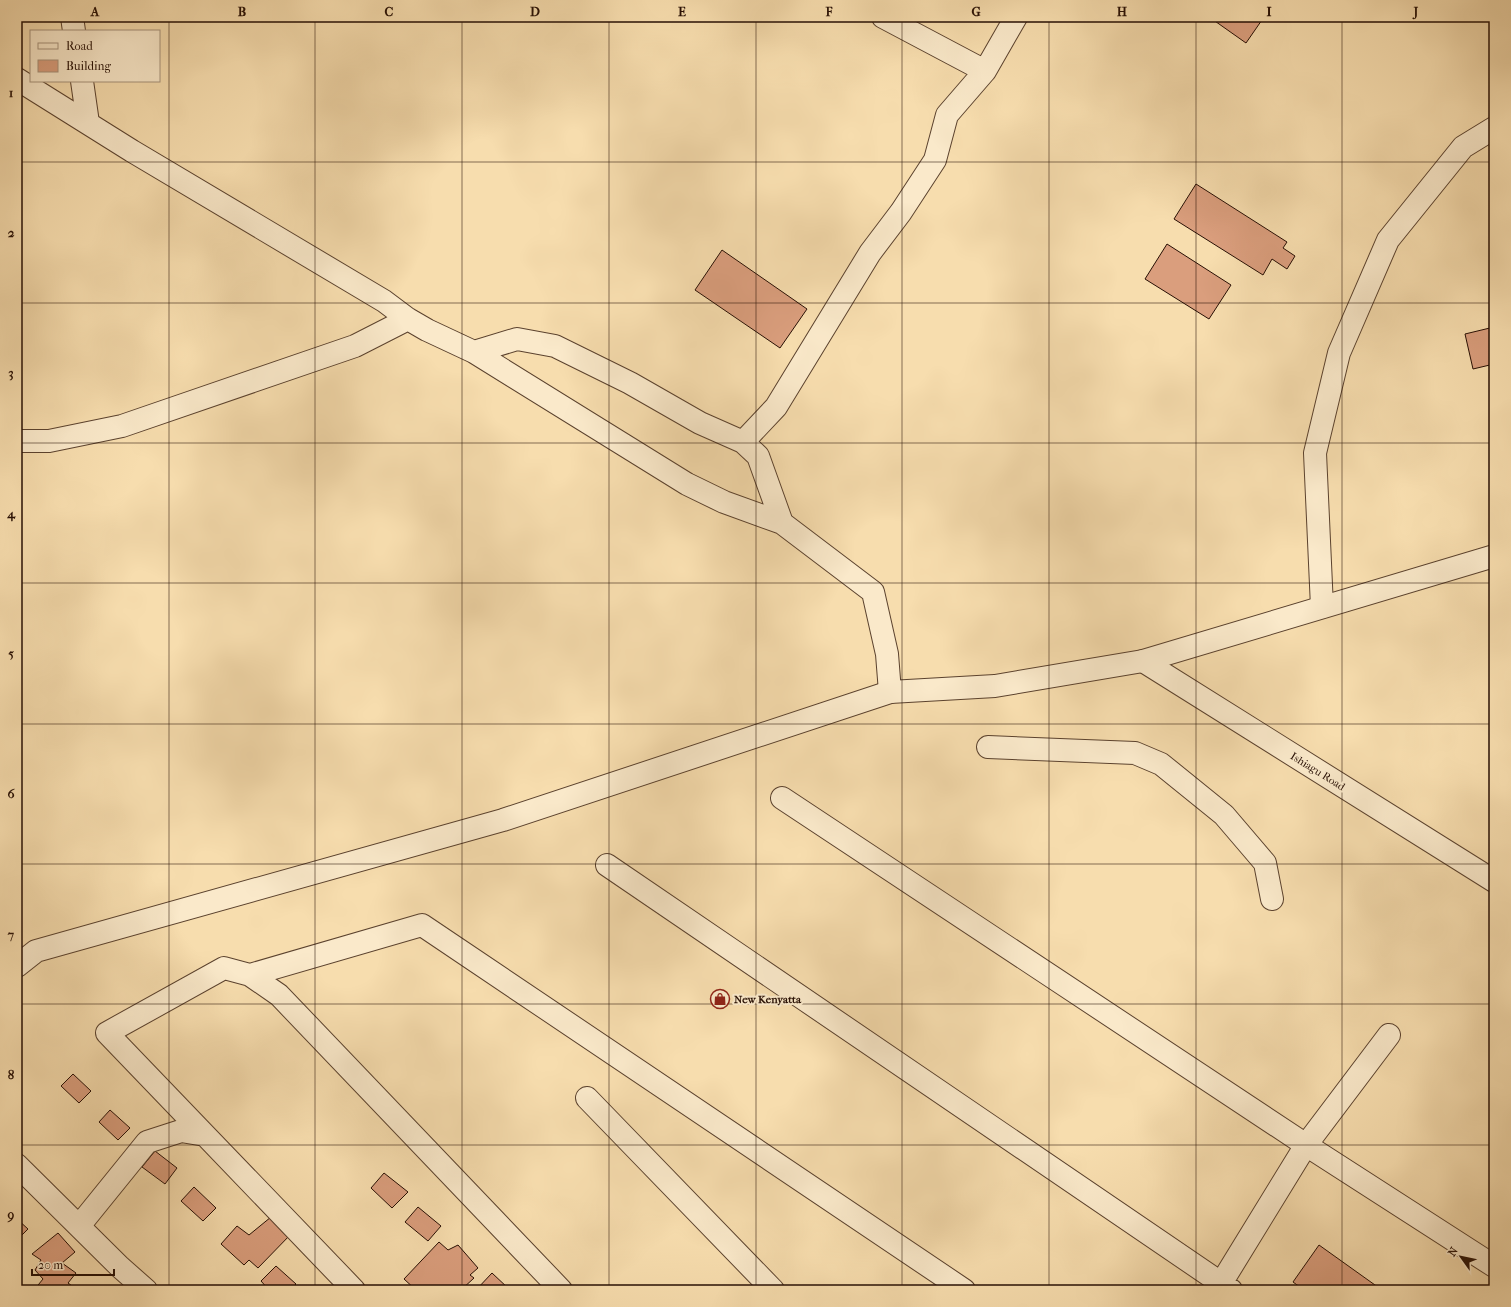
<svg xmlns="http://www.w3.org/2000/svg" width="1511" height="1307" viewBox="0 0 1511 1307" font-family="'IM FELL French Canon',serif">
<rect width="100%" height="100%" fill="#f7ddae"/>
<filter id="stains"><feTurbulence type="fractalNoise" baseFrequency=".005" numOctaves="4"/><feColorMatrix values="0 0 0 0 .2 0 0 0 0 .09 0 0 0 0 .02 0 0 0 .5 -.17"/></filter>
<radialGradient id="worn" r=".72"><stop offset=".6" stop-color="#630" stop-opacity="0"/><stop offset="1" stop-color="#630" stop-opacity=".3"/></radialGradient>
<path fill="#da9e7d" stroke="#270f04" d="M1213,17h51l-18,26 -34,-24z
M1196,184l91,58 -4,6 12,8 -8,13 -15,-10 -9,16 -89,-56z
M1167,244l64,41 -22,34 -64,-40z
M722,250l85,59 -27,39 -85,-58z
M1494,327v37l-21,5 -8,-35z
M73,1074l18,17 -12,12 -18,-17z
M110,1110l20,18 -12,12 -19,-18z
M155,1151l22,17 -12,16 -23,-17z
M384,1173l24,19 -16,16 -21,-20z
M194,1187l22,21 -13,13 -22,-20z
M418,1207l23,19 -13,15 -23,-19z
M271,1217l21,16 -34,35 -9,-8 -5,5 -23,-21 16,-18 12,9z
M17,1219l11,10 -11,11z
M58,1233l17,19 -13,11 14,10 -8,10 7,5 -1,2h-40l9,-11 -8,-9 6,-10 -9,-6z
M439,1242l9,8 10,-5 20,23 -8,7 4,3 -13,12h-45l-12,-11z
M1319,1245l63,45h-78l-11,-8z
M276,1266l20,18 -6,6h-21l-8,-9z
M492,1273l17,16 -1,1h-32z"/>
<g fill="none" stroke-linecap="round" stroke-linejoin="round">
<defs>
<path id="minor" d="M72,17l2,14
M985,71l31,-54
M17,79l115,72 252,150 24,18 19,11 47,22 213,132 37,18 58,21 91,69 14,62 3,38
M82,81l6,42
M474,352l43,-13 38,7 75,37 70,40 43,19 33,-35 94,-154 31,-41 34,-52 12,-45 38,-44 -102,-54
M17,441h32l73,-15 233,-80 53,-27
M743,442l15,14 24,67
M1322,607l-7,-154 24,-100 49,-113 75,-93 31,-19
M1143,661l351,220
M988,747l147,6 26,11 63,51 41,48 7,36
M782,798l524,347 188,121
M607,865l624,425
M250,975l172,-50 542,365
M587,1098l186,192
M205,1135l-98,-102 117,-65 26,7 29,20 282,295
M17,1165l103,102 26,23
M79,1226l68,-84 34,-11 24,4 149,155
M1217,1290l89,-145 83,-110"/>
<path id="tertiary" d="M17,966l19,-15 467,-131 387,-128 105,-6 148,-25 351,-105"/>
</defs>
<use href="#minor" stroke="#5b422e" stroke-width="24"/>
<use href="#tertiary" stroke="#5b422e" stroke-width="24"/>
<use href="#minor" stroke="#fae9ca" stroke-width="22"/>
<use href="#tertiary" stroke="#fae9ca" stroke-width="22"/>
</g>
<path fill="none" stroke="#270f04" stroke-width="1" stroke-opacity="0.55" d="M169,17v1273M315,17v1273M462,17v1273M609,17v1273M756,17v1273M902,17v1273M1049,17v1273M1196,17v1273M1342,17v1273M17,162h1477M17,303h1477M17,443h1477M17,583h1477M17,724h1477M17,864h1477M17,1004h1477M17,1145h1477"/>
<defs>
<symbol id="shop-ring" viewBox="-11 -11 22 22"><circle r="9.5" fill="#fae9ca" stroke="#8f2418" stroke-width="1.5"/><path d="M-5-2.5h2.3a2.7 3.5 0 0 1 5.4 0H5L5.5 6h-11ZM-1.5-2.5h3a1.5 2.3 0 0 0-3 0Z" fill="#8f2418"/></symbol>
</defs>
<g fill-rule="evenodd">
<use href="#shop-ring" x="709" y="988" width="22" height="22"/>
</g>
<g text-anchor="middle" stroke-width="4" stroke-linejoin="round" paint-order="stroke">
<g font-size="11" fill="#270f04" stroke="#fae9ca">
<text transform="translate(1318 771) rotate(32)" y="4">Ishiagu Road</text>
</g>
<g font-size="11" font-weight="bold" fill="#270f04" stroke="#fae9ca" text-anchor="start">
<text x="734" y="1003">New Kenyatta</text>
</g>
</g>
<rect width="1511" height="1307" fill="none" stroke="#f7ddae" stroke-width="44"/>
<rect x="30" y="30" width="130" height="52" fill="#fae9ca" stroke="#a6927b"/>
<rect x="38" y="43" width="20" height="6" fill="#fae9ca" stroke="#a6927b"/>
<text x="66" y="50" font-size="12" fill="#270f04">Road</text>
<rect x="38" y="60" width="20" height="12" fill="#da9e7d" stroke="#a6927b"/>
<text x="66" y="70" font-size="12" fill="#270f04">Building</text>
<g transform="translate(1461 1257) rotate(303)" stroke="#fae9ca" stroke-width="3" paint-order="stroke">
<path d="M0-3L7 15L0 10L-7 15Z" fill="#270f04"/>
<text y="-6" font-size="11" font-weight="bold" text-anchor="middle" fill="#270f04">N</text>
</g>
<path d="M32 1269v6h82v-6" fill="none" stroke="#270f04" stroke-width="2"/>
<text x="38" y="1269" font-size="12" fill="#270f04" stroke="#fae9ca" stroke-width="3" paint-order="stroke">20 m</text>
<rect x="22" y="22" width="1467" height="1263" fill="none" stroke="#270f04" stroke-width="1.5"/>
<g font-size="13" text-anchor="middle" font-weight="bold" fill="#270f04">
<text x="95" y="16">A</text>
<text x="242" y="16">B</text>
<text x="389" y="16">C</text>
<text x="535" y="16">D</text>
<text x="682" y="16">E</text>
<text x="829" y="16">F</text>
<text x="976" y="16">G</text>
<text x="1122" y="16">H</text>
<text x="1269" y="16">I</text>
<text x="1416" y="16">J</text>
<text x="11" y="97">1</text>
<text x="11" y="237">2</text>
<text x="11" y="377">3</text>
<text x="11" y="518">4</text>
<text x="11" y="658">5</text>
<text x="11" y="798">6</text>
<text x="11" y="939">7</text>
<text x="11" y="1079">8</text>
<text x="11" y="1219">9</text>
</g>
<rect width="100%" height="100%" filter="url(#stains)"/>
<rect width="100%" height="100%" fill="url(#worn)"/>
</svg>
